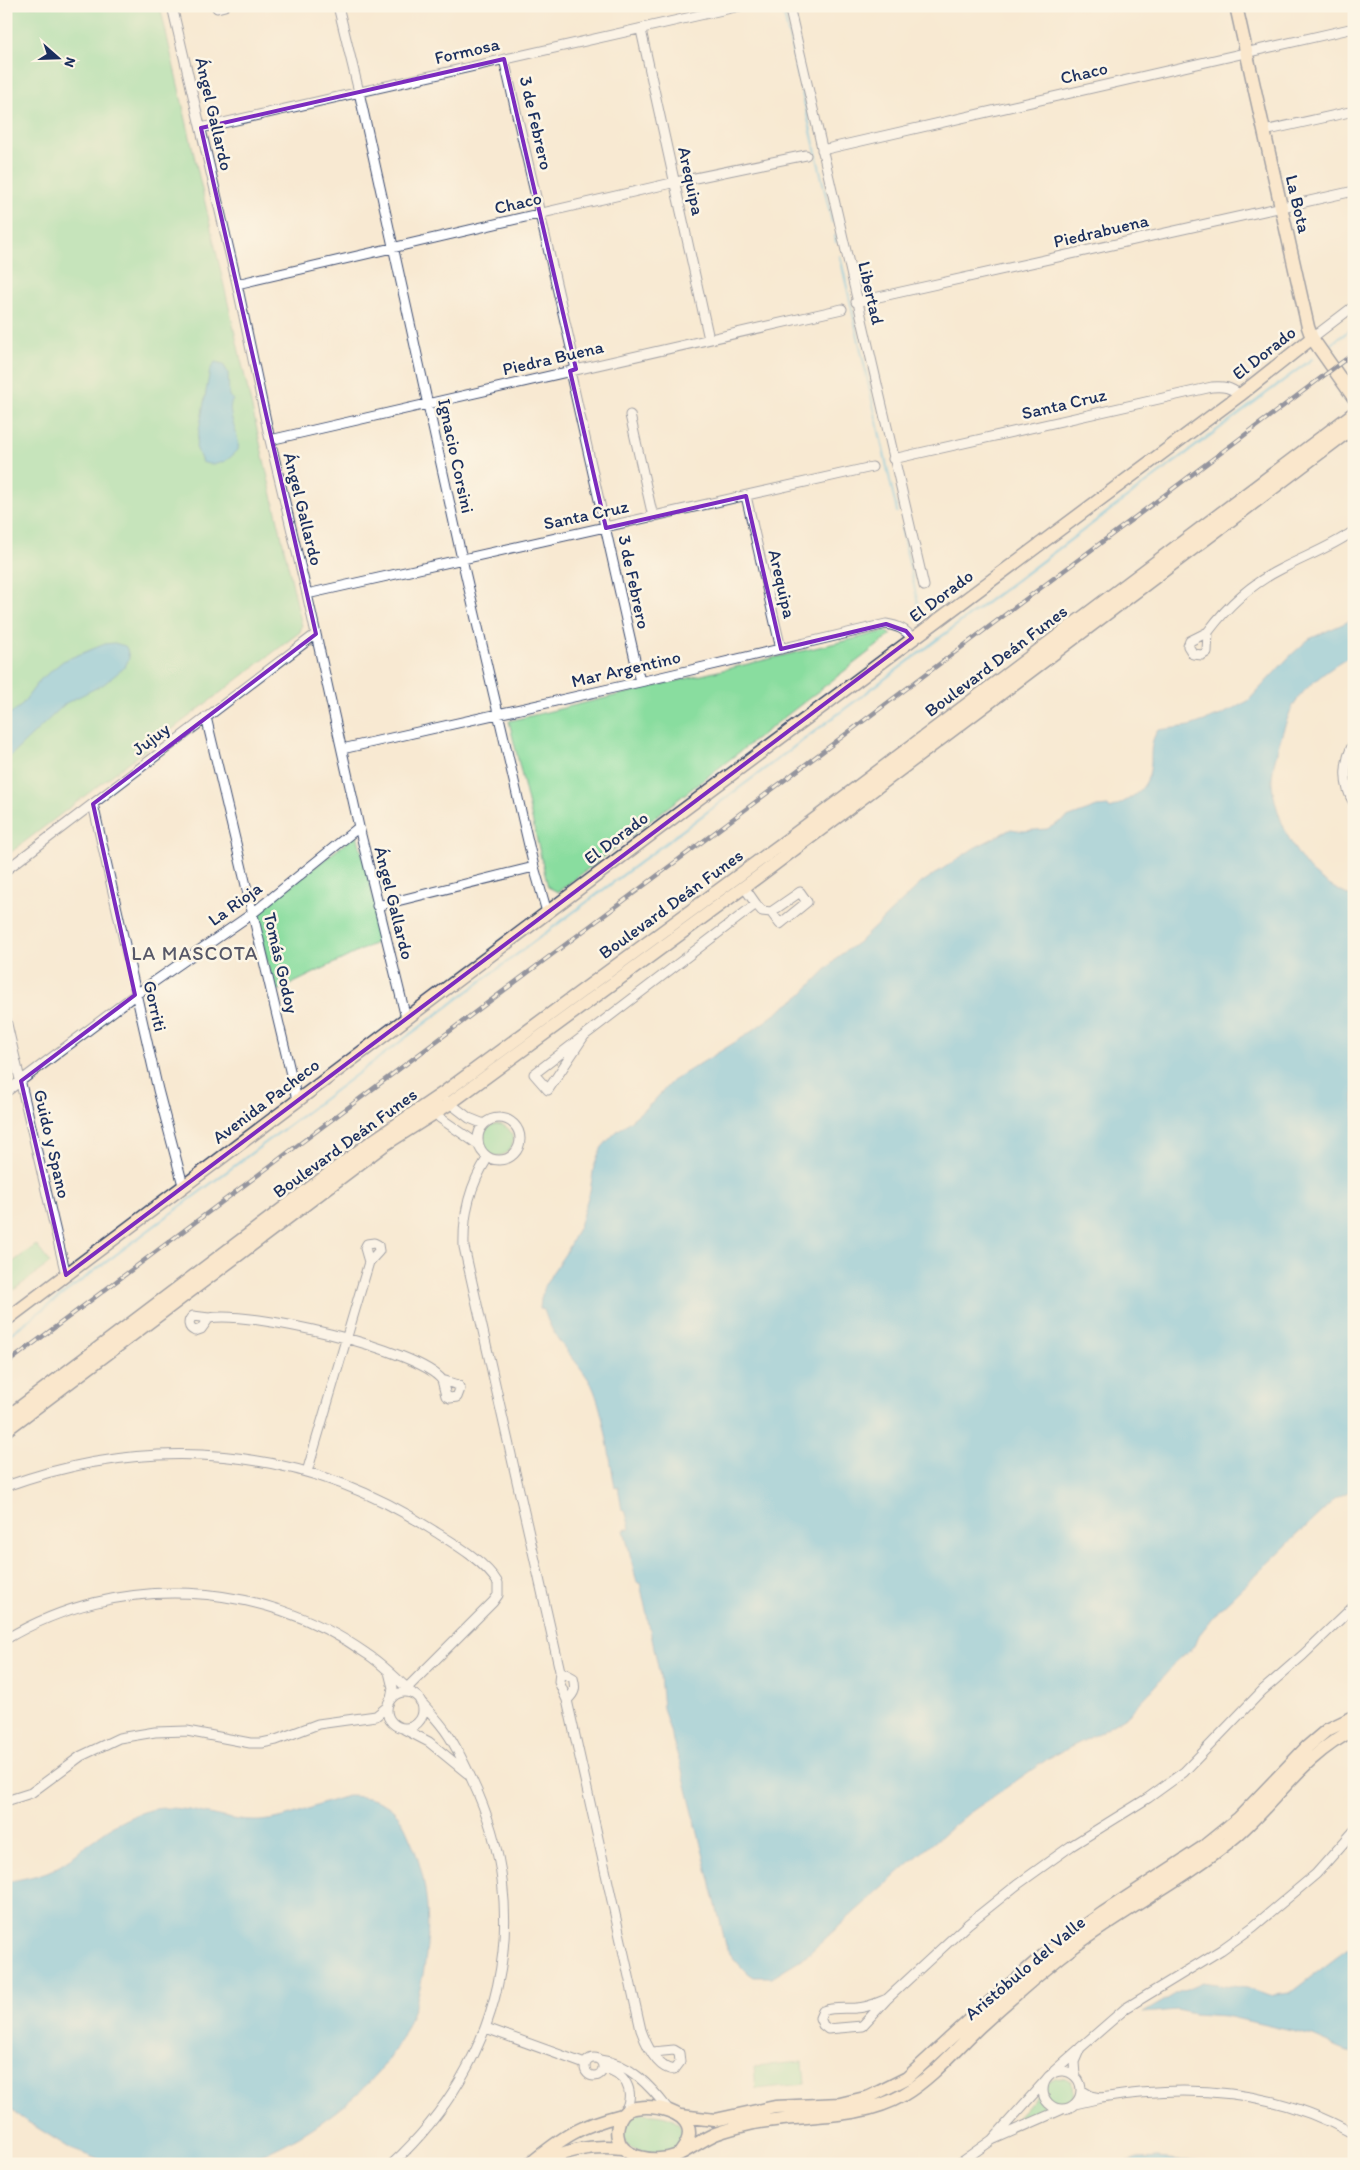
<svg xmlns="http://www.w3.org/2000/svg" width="1360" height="2170" viewBox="0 0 1360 2170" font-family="Itim,sans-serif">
<rect width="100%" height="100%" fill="#fcf5e5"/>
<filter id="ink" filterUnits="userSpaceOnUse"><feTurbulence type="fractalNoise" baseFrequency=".02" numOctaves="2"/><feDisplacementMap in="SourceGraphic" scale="10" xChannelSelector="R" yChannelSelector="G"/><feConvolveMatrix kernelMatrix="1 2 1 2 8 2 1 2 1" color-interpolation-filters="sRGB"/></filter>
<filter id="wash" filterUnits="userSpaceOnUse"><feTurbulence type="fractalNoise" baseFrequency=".0096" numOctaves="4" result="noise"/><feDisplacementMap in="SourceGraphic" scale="20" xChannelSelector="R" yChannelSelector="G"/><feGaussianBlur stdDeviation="1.12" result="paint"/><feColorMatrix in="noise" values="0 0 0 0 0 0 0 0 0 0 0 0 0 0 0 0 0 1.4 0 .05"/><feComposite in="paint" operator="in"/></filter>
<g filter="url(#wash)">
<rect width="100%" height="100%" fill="#f8e9d2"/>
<path fill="#89dd9f" stroke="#52867e" d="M6,6h154l142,620 -2,6 -294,224z
M886,631l5,4 -333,257 -10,-5 -39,-166z
M357,834l27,105 -109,53 -20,-78z
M481 1140a16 16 0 1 1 32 0a16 16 0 1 1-32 0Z
M36,1245l14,18 -36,27 -8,-10v-13z
M803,2062l2,22 -49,5 -2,-23z
M1046 2091a14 14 0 1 1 28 0a14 14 0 1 1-28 0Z
M1038,2094l3,8 7,8 -1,2 -40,18z
M637,2113c17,1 51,0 44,27 -2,6 -6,12 -13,13 -14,4 -28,-2 -41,-7l-6,-17 6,-11z"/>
<path fill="#62bee0" stroke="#3e769f" d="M215,362l8,2 5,9 1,23 4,4c-9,11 8,35 5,50 -10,11 -21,18 -36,12l-6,-15 14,-77z
M1354,619v36c-19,9 -51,32 -61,51 -8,15 -22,60 -21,77 3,29 18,64 37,86 11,12 30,22 45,29v591l-18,9 -117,112 -20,25 -3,9 -20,18 -22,26 -27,28 -32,19 -46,23 -81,56 -60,50 -102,92 -34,21h-18l-9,-6 -9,-10 -9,-11 -2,-9 -41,-164 -21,-69 -3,-32 -20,-93h-3l-13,-53 6,-2 -5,-18h-3l-4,-23 -3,1c-5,-28 -12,-85 -26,-108 -16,-25 -36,-39 -45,-70l-4,-1 1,-11 4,-12 7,-13 13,-19 14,-28 11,-35 4,-25 4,-11 4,-8 13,-14 37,-30 20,-22 73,-45 56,-41 39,-40 20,-14 61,-58 53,-35 37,-19 12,2 24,-2 20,-11 30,-11 11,-1 2,3c23,-12 40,-19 41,-48 0,-12 0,-21 7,-31l32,-4 31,-11 27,-14 42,-45 19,-17z
M114,643l11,3 2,3 2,9 -4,9 -21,17 -38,19 -60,57v-44l14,-9 20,-27 23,-19 42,-17z
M348,1796c15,0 33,3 45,14 10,9 14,22 19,33 27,64 18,149 -18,208 -29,48 -107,101 -161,113h-113l-20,-4 -29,-11 -51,-32 -14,-13v-222c14,-3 28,-5 41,-10 19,-7 34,-23 50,-35 14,-11 33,-21 50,-26 34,-11 76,12 113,10 31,-2 58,-18 88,-25z
M1354,1944v110l-41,-18 -87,-20 -32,-2 -18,-4 -33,3 36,-21 23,-10 45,6 22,8 21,-3z
M1158,2158l60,6h-98l19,-5z"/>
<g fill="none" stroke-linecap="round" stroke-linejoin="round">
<path stroke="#62bee0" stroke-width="2.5" d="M782,6l50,216
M835,236l1,6
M840,256l57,256
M1327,347l27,-20
M901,527l20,90
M6,1337l1306,-978"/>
</g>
</g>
<g filter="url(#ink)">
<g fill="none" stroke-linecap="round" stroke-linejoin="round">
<defs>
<path id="street" d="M172,6l65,278 33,156 37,154 52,233 47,191
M338,6l21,86 103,467 72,308 13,45
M789,6l135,580
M217,8l8,-2
M641,30l68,309
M504,59l72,310
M201,128l539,-122
M1264,131l90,-20
M822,150l532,-122
M237,284l439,-102 130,-27
M856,302l498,-111
M1312,338l42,-32
M570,371l70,311
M630,415l23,102
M270,440l572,-131
M893,459l319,-72c12,-1 18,0 28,8
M746,496l35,153
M307,594l565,-127
M1208,632c20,-27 43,-48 73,-63 25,-13 50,-22 73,-38
M1208,632l-1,20 -5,3 -9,-1 -5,-8 2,-5z
M206,717l91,383
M1354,742c-10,19 -12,42 0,61
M342,749l298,-67 246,-58c12,2 19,5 26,14
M93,804l65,286 25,95
M6,870l310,-236
M744,887l12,17
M377,906l157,-39
M6,1020l60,255
M584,1036l-36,54 -14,-16 222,-170 6,7 9,1 9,12 27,-22 -7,-10 -29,20
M6,1092l129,-97 118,-82 106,-86
M447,1101l22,17 15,6
M433,1110l7,8 39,27
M478 1139a21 21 0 1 1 42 0a21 21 0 1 1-42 0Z
M488,1157c-18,28 -25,56 -24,90l96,424
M374,1243l4,2 1,6 -10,11 -4,-14 2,-4z
M193,1316l16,2 -8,11 -6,2c-7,-3 -8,-10 -2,-15z
M209,1318c40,-8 209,31 233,62
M442,1380l16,5 2,4 -3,8 -7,1 -4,-2z
M307,1472l62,-210
M6,1486c144,-52 295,-41 425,43 22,14 53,31 67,54v12l-5,7 -86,86
M6,1639c112,-67 255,-60 361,15 17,11 31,26 46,40
M389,1672l4,16 -2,11
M387 1710a18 18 0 1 1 36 0a18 18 0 1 1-36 0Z
M567,1700c8,-7 9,-12 6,-22l-13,-7 -1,11 8,18 74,330c5,14 16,39 33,40l6,-8 -1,-9 -5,-3 -21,2
M404,1729l25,13 38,31
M6,1801l25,-8 50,-37 38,-18 36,-6 32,-1 63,12h12l14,-3 42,-16 58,-8 11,-9
M887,1999c-10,4 -20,9 -31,9 -11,1 -23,-1 -33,3l-3,7 3,7 5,4 34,-3 25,-27 81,-75 50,-40 53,-38 77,-48 36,-26 79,-82 40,-35 51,-49
M486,2028l99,36
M1080,2048l46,-40 95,-58 32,-23 63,-53 38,-43
M585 2067a9 9 0 1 1 18 0a9 9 0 1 1-18 0Z
M600,2060c30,3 51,27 68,49
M603,2068c22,4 33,23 22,43
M1043 2090a19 19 0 1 1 38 0a19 19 0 1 1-38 0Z
M1054,2071l26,-23 -6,14 1,14
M1045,2081l-53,59 71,-31
M1101,2098c88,-14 173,-9 253,36
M1075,2104l26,-6 -10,-2 -10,-6
M392,2164c110,-102 145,-247 80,-384 -7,-15 -14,-30 -23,-44 -8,-13 -19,-24 -29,-35
M958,2164l34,-24"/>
<path id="secondary" d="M1236,6l72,321 4,11 42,60
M6,1320l668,-503 566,-422 72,-57
M6,1418l361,-273 75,-51 345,-254 567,-427
M6,1430l378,-285 65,-41 310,-228 595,-449
M681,2116l34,4 60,-13 65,-3 29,-7 38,-19 75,-69 62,-54 59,-42 99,-65 37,-30 68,-71 20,-17 27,-13
M681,2152c33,-43 -46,-54 -58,-38 -5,6 -7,17 -5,24 4,21 40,25 57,18 14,-6 26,-16 40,-22 13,-5 26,-8 39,-11 50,-10 104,-2 149,-28 29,-17 52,-45 76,-68 26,-24 54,-48 81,-70 56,-45 122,-75 177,-122 39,-34 68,-82 117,-105
M536,2163c31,-12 52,-19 86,-15
M530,2164c34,-28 49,-38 92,-49"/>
</defs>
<use href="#street" stroke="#3c4b6f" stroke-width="11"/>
<use href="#secondary" stroke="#3c4b6f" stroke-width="15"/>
<use href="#street" stroke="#fff" stroke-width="9"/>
<use href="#secondary" stroke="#fde5c5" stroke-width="12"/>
<defs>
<path id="rail" d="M6,1364l1348,-1011"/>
</defs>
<use href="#rail" stroke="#1b2f5e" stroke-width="4.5"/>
<use href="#rail" stroke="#fcf5e5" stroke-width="2.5" stroke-dasharray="8" stroke-linecap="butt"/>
</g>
</g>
<path d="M0 0H1360V2170H0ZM504,59l72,310 -6,2 36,157 140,-32 35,153 105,-25 20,7 6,7 -846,637 -45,-194 114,-86 -42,-191 223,-170 -115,-506z" fill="#f8e9d2" fill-opacity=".55" fill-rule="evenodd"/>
<path fill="none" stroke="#7b2cbf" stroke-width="4" stroke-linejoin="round" d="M504,59l72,310 -6,2 36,157 140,-32 35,153 105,-25 20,7 6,7 -846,637 -45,-194 114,-86 -42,-191 223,-170 -115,-506z"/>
<g text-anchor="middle" stroke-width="5" stroke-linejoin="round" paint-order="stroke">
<g font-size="18" fill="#1b2f5e" stroke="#fcf5e5">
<text transform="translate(467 51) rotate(-13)" y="6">Formosa</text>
<text transform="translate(1084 73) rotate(-13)" y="6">Chaco</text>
<text transform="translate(214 114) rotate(77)" y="6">Ángel Gallardo</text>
<text transform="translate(536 123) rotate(77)" y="6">3 de Febrero</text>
<text transform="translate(691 181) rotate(78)" y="6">Arequipa</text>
<text transform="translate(518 203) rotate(-13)" y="6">Chaco</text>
<text transform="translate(1298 204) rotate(77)" y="6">La Bota</text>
<text transform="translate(1101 231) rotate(-13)" y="6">Piedrabuena</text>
<text transform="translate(871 293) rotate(77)" y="6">Libertad</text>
<text transform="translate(1264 353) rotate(-38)" y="6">El Dorado</text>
<text transform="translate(553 358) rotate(-13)" y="6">Piedra Buena</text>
<text transform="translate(1064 404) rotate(-13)" y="6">Santa Cruz</text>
<text transform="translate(456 456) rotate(78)" y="6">Ignacio Corsini</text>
<text transform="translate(303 509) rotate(76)" y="6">Ángel Gallardo</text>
<text transform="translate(586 515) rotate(-12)" y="6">Santa Cruz</text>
<text transform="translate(634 582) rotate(78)" y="6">3 de Febrero</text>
<text transform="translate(782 584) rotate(77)" y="6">Arequipa</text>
<text transform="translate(941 596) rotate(-37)" y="6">El Dorado</text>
<text transform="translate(996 661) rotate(-37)" y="6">Boulevard Deán Funes</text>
<text transform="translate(626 669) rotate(-13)" y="6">Mar Argentino</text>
<text transform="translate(151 739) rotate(-37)" y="6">Jujuy</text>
<text transform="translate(616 838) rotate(-37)" y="6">El Dorado</text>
<text transform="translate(394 903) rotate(76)" y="6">Ángel Gallardo</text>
<text transform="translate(235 904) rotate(-36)" y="6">La Rioja</text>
<text transform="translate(671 904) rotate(-36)" y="6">Boulevard Deán Funes</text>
<text transform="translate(281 963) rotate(77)" y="6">Tomás Godoy</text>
<text transform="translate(155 1006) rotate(77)" y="6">Gorriti</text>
<text transform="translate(266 1101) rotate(-37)" y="6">Avenida Pacheco</text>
<text transform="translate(345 1143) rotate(-36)" y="6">Boulevard Deán Funes</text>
<text transform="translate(52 1144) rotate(77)" y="6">Guido y Spano</text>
<text transform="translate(1025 1968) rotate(-40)" y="6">Aristóbulo del Valle</text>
</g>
<g font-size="20" letter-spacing="1" fill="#575868" stroke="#fcf5e5">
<text x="195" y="960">LA MASCOTA</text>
</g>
</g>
<rect width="1360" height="2170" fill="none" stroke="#fcf5e5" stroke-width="25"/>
<g transform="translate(58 58) rotate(110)" stroke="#fcf5e5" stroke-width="4" paint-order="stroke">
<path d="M0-4L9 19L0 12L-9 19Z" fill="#1b2f5e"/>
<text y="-8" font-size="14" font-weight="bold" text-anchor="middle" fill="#1b2f5e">N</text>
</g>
</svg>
